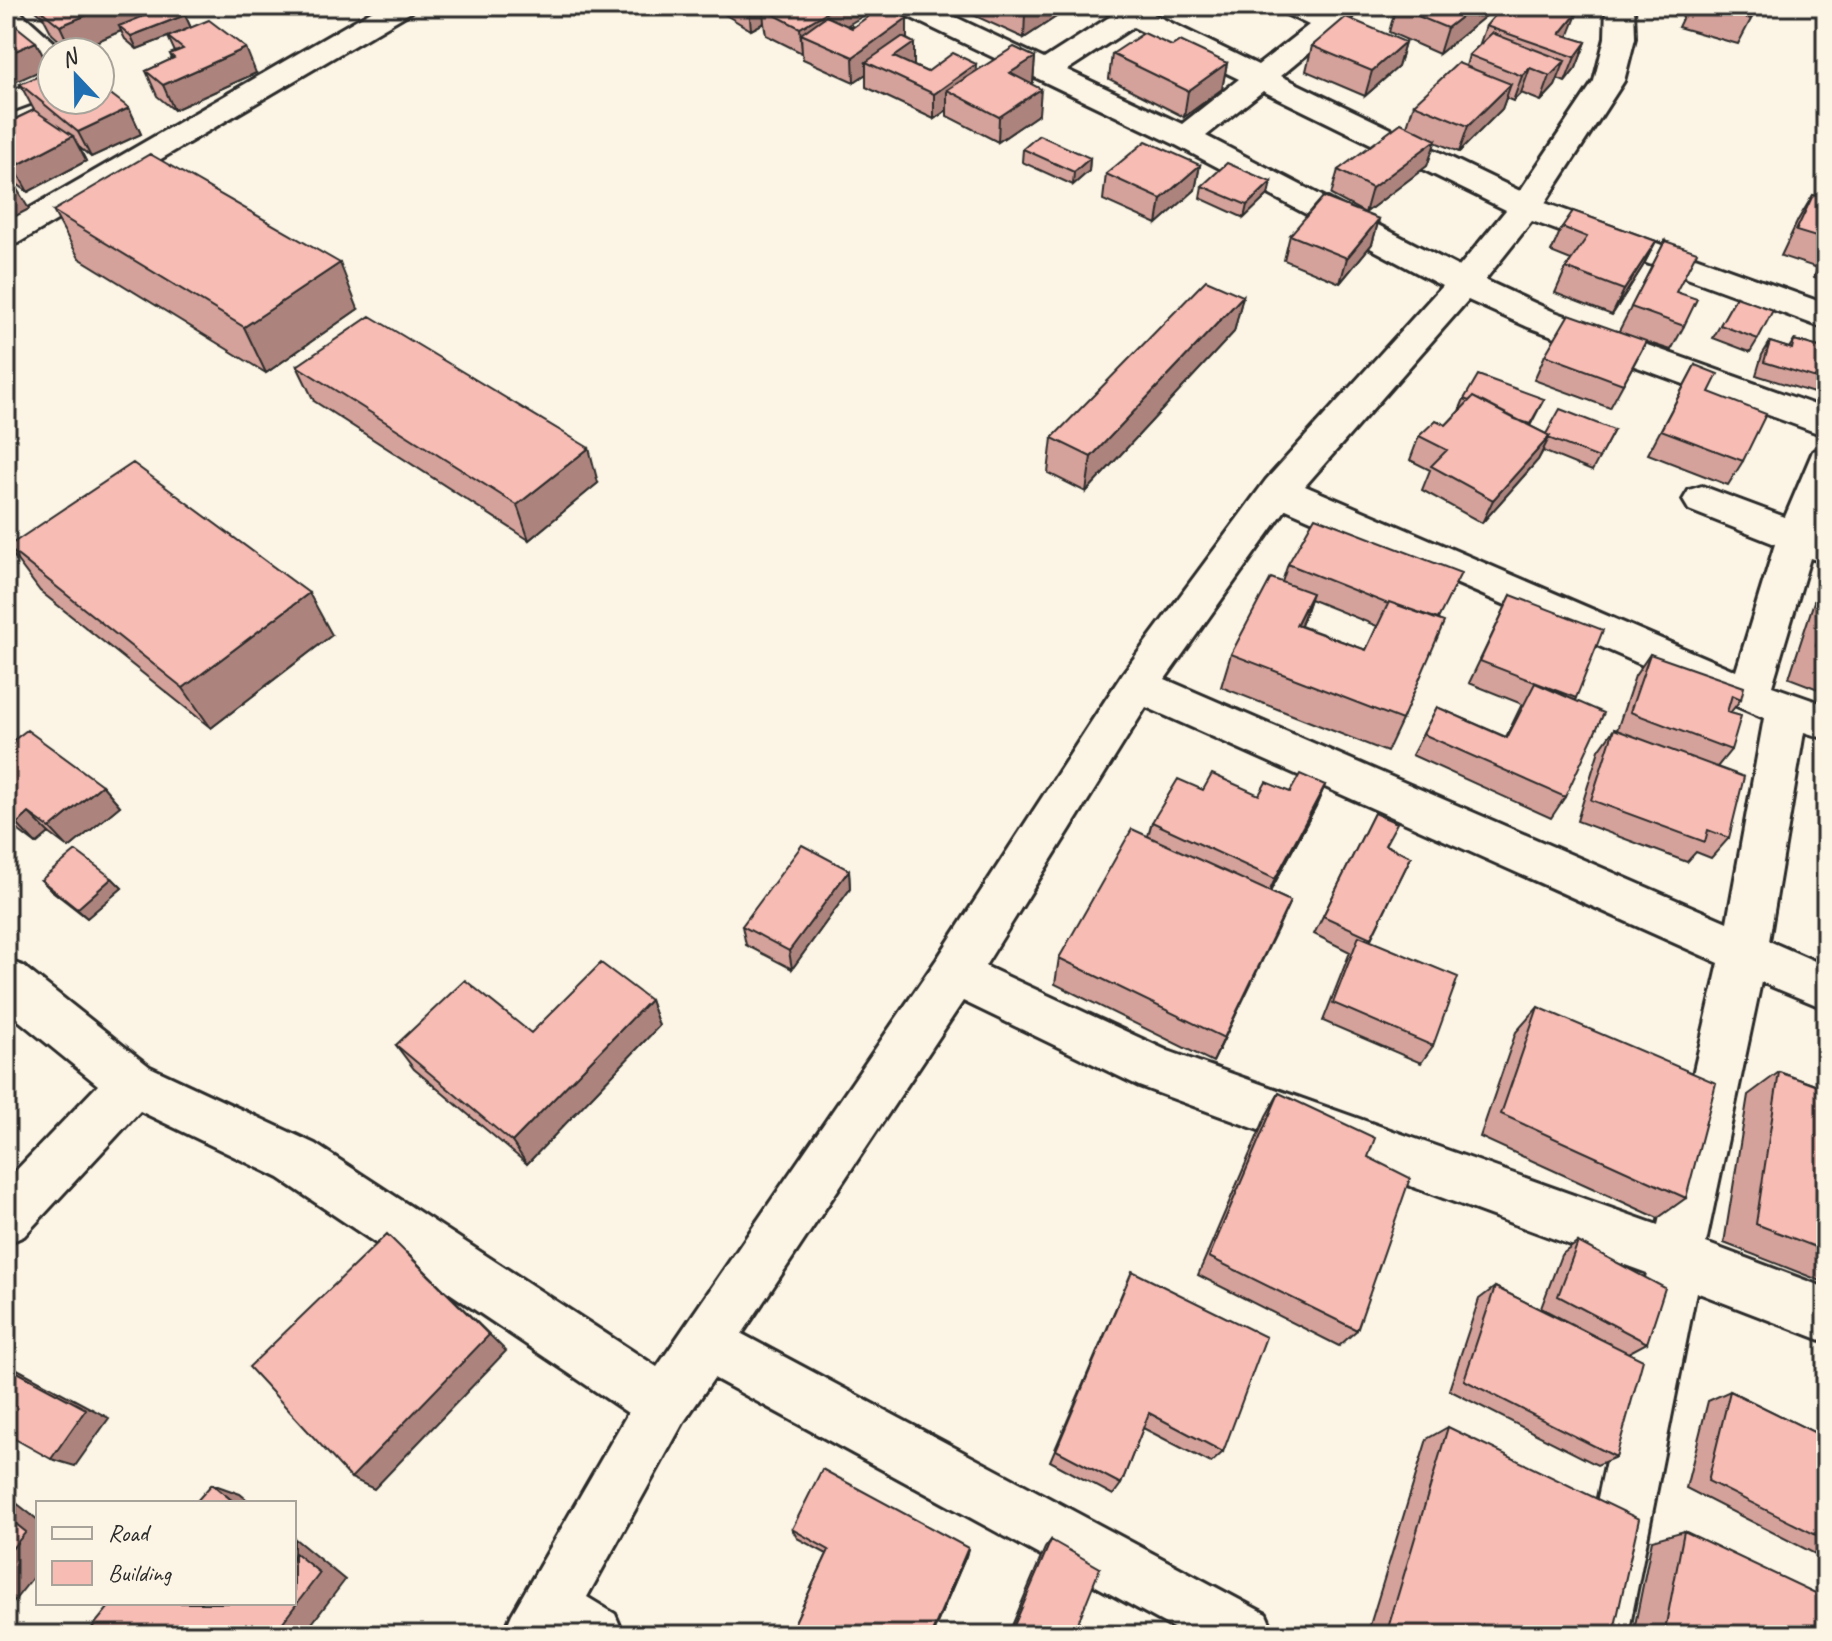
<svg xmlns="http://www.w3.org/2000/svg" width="1832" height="1641" viewBox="0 0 1832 1641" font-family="Caveat,sans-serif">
<rect width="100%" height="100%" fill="#fcf5e5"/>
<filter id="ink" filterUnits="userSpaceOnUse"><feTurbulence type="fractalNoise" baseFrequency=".0125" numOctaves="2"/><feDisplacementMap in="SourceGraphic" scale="16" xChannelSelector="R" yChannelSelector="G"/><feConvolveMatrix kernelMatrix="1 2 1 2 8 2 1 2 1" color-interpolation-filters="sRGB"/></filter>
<g filter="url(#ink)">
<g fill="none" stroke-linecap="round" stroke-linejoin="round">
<defs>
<path id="minor" d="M6,6l10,2 49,44h-13v11l-10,-3 -36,-31z
M380,6h35l-4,6 -393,231 -12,4v-25z
M895,6h37l112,53 67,-43 -12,-10h61l-7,8 105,51 51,-40 -27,-13 -4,-6h38l11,5 6,-5h32l-84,70 239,115 74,-110 11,-43 1,-32h28l1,32 -11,43 -79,122 281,101v25l-294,-108 -47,59 67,31 274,98v27l-298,-109 -60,-27 -163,186 431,185 39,-127 -86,-34 -6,-10 6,-10 13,-4 83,31 28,-66 13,-4v64l-7,19 7,2v31l-16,-5 -38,128 54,19v34l-22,-7 -35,209 57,25v43l-65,-27 -55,261 120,45v54l-130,-50 -68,343h-60l79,-362 -508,-187 -176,-85 -221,333 524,280 9,21h-89l-472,-257 -31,45 -96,174 28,17 9,21h-121l9,-21 116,-201 -349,-235 -139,-67 -116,125 -18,8v-63l92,-96 -92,-75v-50l17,6 127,101 165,77 342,223 280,-408 186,-286 143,-193 176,-194 -268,-142 -275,-132zM1133,27l106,52 -57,45 -115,-54zM1263,91l243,119 -47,57 -253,-131zM1286,509l478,209 -37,204 -562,-243zM1146,707l573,256 -61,262 -490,-174 -183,-85z
M52,76v20l-46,17v-20z"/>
</defs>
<use href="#minor" stroke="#2b2b2b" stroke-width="6"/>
<use href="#minor" fill="#fcf5e5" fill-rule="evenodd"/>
</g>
<path fill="#d4a29a" stroke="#2b2b2b" stroke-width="2" fill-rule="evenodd" d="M34,6h128l1,3 22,6 6,13 -54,21 -12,-10 -4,-8 -49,21 -20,-18 -9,-17 -7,-6z
M692,6h19l-7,5z
M714,6h162v2l-29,17 60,14 7,4v23l13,6h49l59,-15 -2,25 -2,2 8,30 -41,28 -51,-26v-6l-13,9 -68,-32v-13l-12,8 -51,-23 -1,-6 -36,-18 -2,-12 -13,7 -37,-22z
M974,6h89l-1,7 -38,25 -51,-23z
M1503,6h66l-2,2 1,29 18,5 -10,26 -11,14 -7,-3 -3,7 -14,15 -20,-8 -8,8 -7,-3 -4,11 -43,43 -24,-10 -8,24 -62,47 -34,-18 7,-25 69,-44 7,-22 52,-38 3,-11 10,-9 7,-20z
M1688,6h70l-20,38 -60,-17z
M1396,7l92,7 -49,40 -50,-22z
M168,37l88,36 -82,37 -17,-14 -11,-25 26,-12 -2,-5 5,-2z
M1405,42l-7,25 -33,29 -59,-25 6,-25z
M1172,46l55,17 -5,26 -38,28 -75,-38 3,-25z
M20,84l32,2 77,22 12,26 -50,23 -12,-10 7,14 -58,31 -22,-16v-56l3,2 25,-12z
M1023,149l67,9 -1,13 -16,14 -51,-23z
M1200,165l-5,25 -38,34 -54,-24 3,-26z
M1202,186l66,9 -24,23 -44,-20z
M1813,195l13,4v82l-12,-4 4,-9 -37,-12 17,-36z
M53,211l305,98 -92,64 -187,-115z
M1379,219l-7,25 -32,39 -56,-23 6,-25z
M1562,227l94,14 -13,25 -31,49 -57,-22 11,-25 5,-8 -20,-8z
M1665,241l19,85 -13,24 -25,-8 -36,66 -76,-28 11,-25 74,-24z
M1243,296l-9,36 -148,160 -38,-19 4,-35z
M1736,297l22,42 -8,13 -37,-14z
M1794,340l32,9v37l-6,9 -64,-20 6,-20 8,-13 19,6z
M1695,365l48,96 -15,24 -80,-31z
M297,366l301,117 -69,57 -215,-139z
M1464,399h80l-14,27 16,8 68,-4 -22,41 -49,-20 -5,9 -56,63 -60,-33 8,-20 -20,-10 9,-24 27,-11 13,-14z
M7,547l325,88 -121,93 -171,-137z
M1288,564l151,56 -37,100 -15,32 -166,-65 10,-33 51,-72zM1310,599l67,27 -11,24 -65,-24z
M1826,570v122l-37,-14 34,-104z
M1511,595l65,103 -1,2 -10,97 -14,21 -139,-63 25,-48 69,30 16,-33 -53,-21z
M1650,654l91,45 -11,14 1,37 -14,17 12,71 -18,20 -15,-6 -9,10 -110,-41 22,-71 15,-21 3,1 18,-54z
M6,746l96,39 18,21 -51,42 -20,-15 -13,11 -30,-23z
M1325,785l-9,21 -46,86 20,9 -77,161 -158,-78 4,-26 89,-122 4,-14 51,-32 56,5 31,-3z
M1374,813l11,32 26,12 -41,84 63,105 -12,17 -98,-42 27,-69 -36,-18z
M849,870l1,19 -58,80 -46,-24 -4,-19z
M112,878l10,10 -35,30 -36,-28 -10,-10z
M650,1000l9,26 -132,138 -113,-95 -18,-24 135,-12z
M1538,1007l148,191 -28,20 -178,-81 36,-105z
M1779,1072l47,17v194l-102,-40 24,-148z
M1279,1093l89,64 -11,173 -18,16 -141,-71 68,-159z
M1578,1242l69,101 -19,10 -12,104 -19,8 -148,-75 30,-91 16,-12 109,54 -63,-33 20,-53z
M1124,1289l99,163 -12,11 -68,-35 -22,56 -8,11 -63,-34z
M1730,1391l96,47v118l-5,1 -135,-69 22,-87z
M1448,1427l165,208h-246l60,-196z
M792,1529l176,19 -2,8 -34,79h-143l38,-81 -30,-16z
M1684,1531l142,104h-193l19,-95z
M1051,1540l22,95h-65l37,-87z"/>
<path fill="#ad847d" stroke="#2b2b2b" stroke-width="2" d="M109,6h53l2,6 -45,14 2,5 -49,21 -12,-26z
M703,6h8l-7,5z
M749,6h47l-33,3 1,14 -13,7z
M837,6h39v2l-56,34 -19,-8 1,19 -2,-25z
M1036,6h27l-1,7 -38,25 1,-25z
M1475,6h15l-2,8 -49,40 8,-26z
M1578,12l-10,25 -8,-3z
M185,15l6,13 -54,21 -6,-13z
M907,18v25l-41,19v12l-12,8 -1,-25z
M36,42l13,25 -43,19v-31z
M1405,42l-7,25 -33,29 7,-25z
M1586,42l-10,26 -11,14 10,-25z
M914,43v25l-20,-11z
M246,48l10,25 -82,37 -11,-25z
M1035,57l-2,25 -25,17 2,-26z
M1565,61l-10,25 -14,15 9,-25z
M1227,63l-5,26 -38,28 4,-26z
M976,64l-1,25 -28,1v20l-13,9v-25z
M1530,68l-9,25 -8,8 9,-25z
M1511,84l-9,25 -43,43 9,-26z
M1041,89l-2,25 -41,28 1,-25z
M129,108l12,26 -50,23 -13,-25z
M73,136l13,25 -58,31 -14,-25z
M1436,140l-9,26 -62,47 7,-25z
M1090,158l-1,13 -16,14 1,-13z
M1200,165l-5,25 -38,34 4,-25z
M1271,182l-3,13 -24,23 3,-13z
M14,184l15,25 -23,12v-33z
M1379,219l-7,25 -32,39 7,-25z
M1656,241l-13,25 -31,49 12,-25z
M340,263l18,46 -92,64 -22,-46z
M1243,296l-9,36 -148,160 5,-35z
M1550,436l-12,24 -56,63 11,-23z
M589,448l9,35 -69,57 -12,-35z
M309,593l23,42 -121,93 -28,-40z
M1312,593l-12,34 -4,-2z
M102,785l18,21 -51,42 -19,-20z
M1325,785l-9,21 -50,93 9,-20z
M29,813l20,20 -13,11 -19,-20z
M849,870l1,19 -58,80 -3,-18z
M112,878l10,10 -35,30 -10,-9z
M1290,901l-12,27 -65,134 11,-24z
M650,1000l9,26 -132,138 -15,-22z
M407,1253l99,98 -132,138 -23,-11z
M6,1363l103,55 -34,48 -24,-7 -45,-93z
M212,1484l28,10 11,9h-16z
M6,1495l32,25v51l-32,40z
M294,1538l51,42 -42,55h-30l21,-83z
M968,1548l-2,8 -34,79h-1z"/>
<path fill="#f7bcb3" stroke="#2b2b2b" stroke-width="2" d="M46,6h63l-49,20 -21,-17z
M169,6h7l9,9 -54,21 -12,-10z
M769,6h68l-37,22 -37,-19z
M1010,6h26l-11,7z
M1398,6h77l-28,22 -51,-21z
M1503,6h58l17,6 -18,22 26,8 -11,15 -89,-31z
M1704,6h54l-7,13z
M881,7l26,11 -54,39 -52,-23 25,-18 26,12z
M1346,17l59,25 -33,29 -60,-25z
M6,18l30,24 -30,13z
M209,20l37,28 -83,37 -17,-14 28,-13 -4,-4 13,-5 -15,-12z
M1144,33l28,13 8,-5 47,22 -39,28 -76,-37z
M1492,33l73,28 -15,15 -20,-8 -8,8 -53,-21z
M902,37l12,6 -20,14 33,15 26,-19 23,11 -42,30 -68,-32z
M1014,47l21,10 -25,16 31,16 -42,28 -52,-27z
M1458,63l53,21 -43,42 -54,-22z
M39,76l13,10v14h48v-14l29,22 -51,24 -58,-48z
M34,110l39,26 -59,31 -8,-6v-41l3,2z
M1401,123l35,17 -64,48 -34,-18z
M1039,135l51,23 -16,14 -51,-23z
M1146,141l54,24 -39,34 -55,-25z
M150,154l190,109 -96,64 -191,-116z
M1227,163l44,19 -24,23 -45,-19z
M6,177l8,7 -8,4z
M1813,195l13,4v41l-30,-9z
M1323,197l56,22 -32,39 -57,-23z
M1573,211l83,30 -32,49 -58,-22 21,-31 -25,-10z
M1665,241l32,11 -21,40 21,7 -13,27 -53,-19z
M1206,280l37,16 -152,161 -39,-19z
M1736,297l37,13 -15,29 -38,-14z
M1569,314l77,27 -23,43 -78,-29z
M370,316l219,132 -72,57 -220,-139z
M1794,340l32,9v32l-62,-19 6,-20 22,7z
M1695,365l23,9 -9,18 57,22 -23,47 -82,-31z
M1478,375l66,24 -14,25 -15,-5 -42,-22 -4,4 -5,-2z
M1473,397l77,39 -57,64 -62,-34 16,-16 -28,-14 17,-16 10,5z
M1560,409l54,21 -15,28 -51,-20 2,-2 -4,-2z
M133,463l176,130 -126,95 -176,-141z
M1315,517l146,56 -23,46 -49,-17 -1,2 -100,-40z
M1271,578l41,15 -16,32 70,25 23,-48 55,20 -42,98 -171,-66z
M1511,595l92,35 -27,68 -96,-37z
M1826,615v35l-10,-4z
M1650,654l94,33 -3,12 -9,-4 -5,17 14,4 -10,34 -101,-38z
M1535,683l69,30 -39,84 -142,-63 14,-27 70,31z
M1614,729l130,48 -15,61 -21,-8 -3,12 -114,-42z
M27,730l75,55 -52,43 -21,-15 -12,11 -11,-8v-70z
M1212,774l47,21 7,-13 24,10 10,-18 25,11 -50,94 -123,-57 26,-43 25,11z
M1374,813l23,10 -12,22 26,12 -40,81 -48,-22z
M1132,829l158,72 -66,137 -165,-80z
M802,845l47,25 -60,81 -47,-25z
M76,851l36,27 -35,31 -36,-29z
M1359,936l99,41 -25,69 -100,-43z
M601,963l49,37 -138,142 -116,-97 69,-65 66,53z
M1538,1007l178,76 -30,115 -185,-84z
M1779,1072l47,17v162l-70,-27z
M1279,1093l96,45 -7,19 42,21 -53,152 -148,-73z
M387,1234l102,101 -138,143 -102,-111z
M1578,1242l87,46 -18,55 -89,-47z
M1132,1271l134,66 -43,115 -74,-39 -28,71 -65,-34z
M1495,1287l148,73 -27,97 -152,-77z
M6,1366l80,43 -35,50 -45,-25z
M1730,1391l96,47v102l-118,-59z
M1448,1427l191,92 -26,116h-227z
M822,1469l146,79 -37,87h-142l40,-85 -37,-21z
M212,1484l23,19h-40z
M6,1516l20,16 -20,24z
M1684,1531l142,67v37h-162z
M1051,1540l49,28 -27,67h-63z
M294,1552l26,21 -47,62h-187l26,-32h182z"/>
</g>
<rect width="1832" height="1641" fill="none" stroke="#fcf5e5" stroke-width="32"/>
<rect x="16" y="16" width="1800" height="1609" fill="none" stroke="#2b2b2b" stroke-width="3" filter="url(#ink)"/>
<rect x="36" y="1501" width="260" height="104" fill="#fcf5e5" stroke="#a8a49b" stroke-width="2"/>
<rect x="52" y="1527" width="40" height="12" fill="#fcf5e5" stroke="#a8a49b" stroke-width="2"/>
<text x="108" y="1541" font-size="24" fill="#2b2b2b">Road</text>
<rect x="52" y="1561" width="40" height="24" fill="#f7bcb3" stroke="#a8a49b" stroke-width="2"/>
<text x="108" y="1581" font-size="24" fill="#2b2b2b">Building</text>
<g transform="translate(76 76) rotate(338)"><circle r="38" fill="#fcf5e5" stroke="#a8a49b" stroke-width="2"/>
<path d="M0-6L14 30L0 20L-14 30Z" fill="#1f6fb2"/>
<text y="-12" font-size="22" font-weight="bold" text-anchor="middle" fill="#2b2b2b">N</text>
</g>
</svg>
